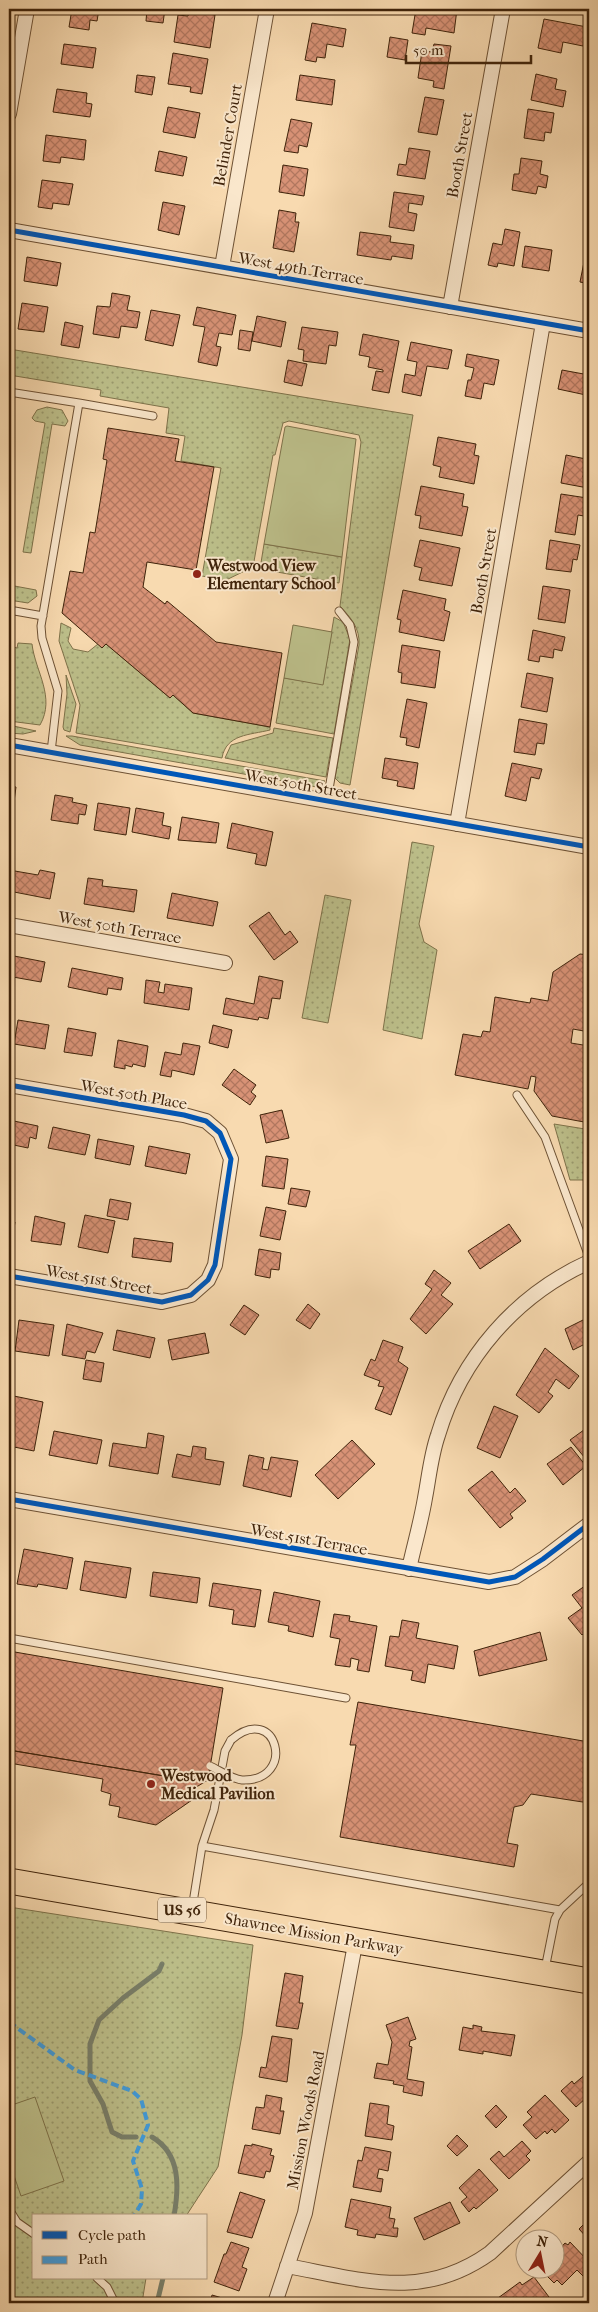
<svg xmlns="http://www.w3.org/2000/svg" width="598" height="2312" viewBox="0 0 598 2312" font-family="'IM FELL French Canon',serif">
<defs>
<pattern id="grass-dots" width="8" height="8" patternUnits="userSpaceOnUse" patternTransform="scale(1.25)"><rect width="8" height="8" fill="#bdc08b"/><path d="M2 2h.1M6 6h.1" fill="none" stroke="#9b9c70" stroke-width="1.8" stroke-linecap="round"/></pattern>
<pattern id="building-cross-hatch" width="8" height="8" patternUnits="userSpaceOnUse" patternTransform="scale(1.25)"><rect width="8" height="8" fill="#d89276"/><path d="M0 0l8 8M0 8l8-8" fill="none" stroke="#b1775f"/></pattern>
</defs>
<rect width="100%" height="100%" fill="#f8dab0"/>
<filter id="stains"><feTurbulence type="fractalNoise" baseFrequency=".004" numOctaves="4"/><feColorMatrix values="0 0 0 0 .2 0 0 0 0 .09 0 0 0 0 .02 0 0 0 .5 -.17"/></filter>
<radialGradient id="worn" r=".72"><stop offset=".6" stop-color="#630" stop-opacity="0"/><stop offset="1" stop-color="#630" stop-opacity=".3"/></radialGradient>
<path fill="url(#grass-dots)" stroke="#7e724a" d="M9,349l404,66 -63,370 -10,-2 -5,-5 24,-133c1,-17 -8,-27 -19,-39l21,-164 -2,-7 -70,-14 -6,2 -8,32h-2l-20,112 -27,13 -24,-4 19,-108 -40,-7 4,-25 -19,-3 3,-25 -69,-12 1,-6 -92,-15z
M47,407l15,3 6,11 -3,5 -13,-2 -21,129 -8,-1 22,-129 -10,-2 -3,-3 5,-8z
M264,544l78,13 -3,26 -79,-14z
M9,585l27,5 1,6 -9,7 -19,-3z
M334,617l9,5 7,17 -16,95 -58,-11 8,-45 39,6z
M61,623l10,5 -3,13 5,8 15,3 10,-8 4,4 4,-4 64,54 3,-3 20,18 77,14v3c-20,5 -44,4 -48,28l-146,-25 4,-28 -21,-64z
M18,643l14,1c3,27 24,53 8,81l-31,-4v-75l8,2z
M66,675l10,29 -6,28 -6,-2 -1,-3 4,-33z
M9,725l27,6 -13,3 -14,-1z
M274,728l59,10 -7,39 -101,-19 6,-13 42,-12z
M66,736h6l253,45 -8,6 -237,-42z
M412,842l22,4 -15,78 5,18 13,8 -15,89 -39,-9z
M325,895l26,5 -23,123 -26,-5z
M554,1124l31,5 4,-3v54h-19z
M9,1907l244,38 -11,90 -24,132 -32,49h-152v62h112l-4,25h-133z"/>
<path fill="#bdc08b" stroke="#7e724a" d="M287,426l69,13 -14,118 -78,-13 21,-117z
M293,625l39,7 -9,53 -39,-7z
M35,2097l29,84 -43,15 -12,-35v-55z"/>
<g fill="none" stroke-linecap="round" stroke-linejoin="round">
<path stroke="#787e69" stroke-width="5" d="M136,2137h-14l-10,-5 -9,-28 -13,-23v-37l9,-24 24,-22 36,-27 3,-7
M152,2137c29,17 27,50 22,79
M157,2303l6,-25"/>
</g>
<path fill="url(#building-cross-hatch)" stroke="#3f230a" d="M72,9h27l-2,12 -7,-1 -1,10 -20,-3z
M147,9h18l-2,14 -17,-2z
M416,9h41l-3,24 -28,-5 -1,7 -13,-2z
M189,11l26,4 -5,33 -36,-6 4,-27 10,1z
M544,19l43,8 -4,19 -20,-4 -2,11 -23,-5z
M312,23l34,6 -3,18 -16,-3 -2,14 -8,-1 -1,5 -11,-2z
M390,37l18,3 -3,20 -18,-3z
M64,44l32,4 -3,20 -32,-4z
M434,44l17,2 -7,43 -11,-2 1,-6 -16,-3 4,-27 10,1z
M173,53l35,6 -6,35 -12,-2 1,-5 -23,-3z
M536,74l21,5 -2,10 11,2 -3,16 -32,-7z
M137,75l18,2 -3,18 -17,-3z
M300,75l35,5 -3,25 -36,-5z
M57,89l30,4 -1,10 6,1 -2,13 -37,-5z
M425,97l19,3 -7,35 -19,-3z
M168,107l32,6 -5,25 -32,-6z
M528,109l26,4 -3,20 -6,-1 -1,9 -20,-3z
M291,119l21,4 -5,24 -8,-2 -1,8 -14,-2z
M46,135l40,5 -2,20 -23,-3 -1,6 -17,-2z
M409,148l21,3 -5,28 -28,-4 2,-11 7,1z
M159,151l28,6 -4,19 -28,-5z
M521,158l21,3 -2,13 8,2 -2,12 -8,-2 -2,8 -24,-4 2,-16h5z
M283,165l25,4 -4,27 -25,-4z
M42,180l31,4 -4,21 -16,-2 -1,6 -14,-2z
M394,192l30,4 -2,9 -13,-2 -1,9 9,2 -3,17 -25,-4z
M163,202l22,4 -6,29 -21,-5z
M279,210l17,3 -1,9h4l-5,30 -21,-4z
M505,229l15,3 -6,34 -16,-3 -1,4 -9,-2 5,-22 9,2z
M360,232l31,4 -1,6 24,3 -2,14 -20,-3 -1,4 -34,-5z
M525,246l27,4 -3,21 -27,-4z
M586,252h3v32l-9,-2z
M27,257l34,6 -4,23 -33,-5z
M112,293l18,3 -3,14 13,2 -3,16 -16,-2 -2,12 -26,-4 4,-28 13,1z
M22,303l26,4 -4,25 -26,-3z
M197,307l39,8 -4,20 -13,-2 -3,13 5,1 -4,19 -19,-4 7,-35 -12,-2z
M151,310l29,5 -7,31 -28,-6z
M257,316l29,6 -5,25 -29,-6z
M65,322l18,4 -4,22 -18,-3z
M302,327l36,5 -2,14 -7,-1 -3,19 -23,-3 1,-11 -6,-1z
M240,330l13,2 -3,19 -12,-2z
M363,334l36,7 -10,52 -17,-3 4,-19 7,1v-2l-15,-3 2,-10 -11,-2z
M411,342l41,8 -4,19 -21,-3 -6,30 -19,-4 3,-18 10,2 2,-14 -10,-2z
M467,354l32,6 -5,25 -10,-2 -3,16 -16,-3 3,-16h3l3,-12 -9,-2z
M288,360l19,4 -5,22 -18,-4z
M562,370l27,5 -3,20 -28,-6z
M108,428l71,11 -4,22 39,6 -18,103 -49,-8 -4,25 22,17 2,-3 49,41 66,11 -12,74 -77,-14 -20,-18 -3,3 -64,-54 -4,4 -40,-35 8,-42 13,2 7,-41 5,1 12,-73 -4,-1z
M438,437l38,7 -2,11 5,1 -5,28 -35,-7 2,-10 -8,-2z
M566,455l20,4 -3,18 6,1 -1,10 -27,-5z
M421,486l43,8 -2,12 6,1 -6,29 -43,-8 2,-12 -6,-1z
M561,494l26,4 -3,18 -6,-1 -3,20 -20,-3z
M420,540l40,8 -8,38 -33,-6 3,-12 -8,-2z
M550,540l30,5 -3,15 -4,-1 -2,13 -25,-3z
M543,586l27,4 -5,33 -27,-4z
M403,590l43,9 -2,11 6,2 -6,29 -45,-9 2,-12 -4,-1z
M533,630l32,7 -3,14 -8,-2 -1,9 -13,-2 -1,6 -11,-2z
M402,645l38,6 -5,37 -34,-5 1,-10 -4,-1z
M527,673l26,5 -6,34 -26,-5z
M407,699l20,4 -8,45 -13,-3 1,-7 -7,-1z
M519,719l28,5 -3,20 -7,-1 -2,12 -21,-3z
M385,758l33,5 -4,26 -17,-3 1,-5 -16,-3z
M512,763l30,6 -3,10 -8,-2 -5,24 -21,-5z
M9,786l7,1 -3,22 -4,-1z
M55,795l18,3 -1,4 15,3 -2,10 -6,-1 -1,10 -27,-4z
M98,803l32,5 -4,27 -32,-5z
M136,808l28,5 -2,12 9,2 -2,12 -37,-7z
M182,817l37,6 -3,20 -38,-3z
M232,823l41,9 -7,34 -11,-2 2,-10 -30,-6z
M9,870l29,5 2,-5 15,3 -5,26 -41,-8z
M88,878l15,2 -1,6 35,4 -3,22 -50,-8z
M172,893l46,9 -5,24 -46,-8z
M269,912l16,23 5,-4 8,11 -24,18 -25,-34z
M580,954l9,1v77l-16,-3 -2,14 18,3v72l-5,4 -32,-6 -18,-25 2,-14 -5,-1 -3,13 -73,-14 8,-41 18,3 2,-6 7,1 5,-35 35,6 1,-5 17,3 5,-29z
M9,955l36,7 -4,20 -28,-5 1,-5 -5,-1z
M72,968l51,10 -2,12 -13,-2 -1,7 -39,-8z
M259,976l24,5 -3,18 -8,-1 -4,21 -9,-2 -1,3 -35,-6 3,-16 28,6z
M146,980l14,2 -2,10 6,1 1,-9 27,4 -3,22 -45,-7z
M18,1020l31,5 -4,24 -31,-5z
M213,1025l19,5 -4,18 -19,-5z
M68,1028l28,5 -4,23 -28,-4z
M118,1040l30,6 -3,21 -12,-3 -1,3 -7,-2v4l-11,-2z
M183,1043l17,3 -6,29 -22,-5 -1,7 -11,-2 5,-23 16,3z
M234,1069l22,16 -5,7 5,4 -6,9 -28,-20z
M282,1110l7,28 -23,5 -6,-28z
M9,1120l29,6 -2,13 -6,-2 -2,11 -19,-4z
M53,1127l37,8 -5,20 -37,-7z
M98,1139l36,7 -4,19 -35,-7z
M149,1146l41,8 -4,20 -41,-8z
M266,1156l22,3 -4,30 -22,-3z
M291,1188l19,3 -4,16 -18,-3z
M110,1199l21,4 -3,17 -21,-4z
M266,1207l20,4 -6,29 -20,-4z
M9,1209h2l-2,12 6,1 -2,13h-4z
M85,1215l30,6 -7,32 -30,-6z
M35,1216l30,7 -4,22 -30,-4z
M509,1224l12,17 -41,28 -12,-18z
M134,1238l39,5 -2,19 -39,-5z
M259,1249l22,4 -2,17 -8,-1 -1,9 -15,-3z
M434,1270l17,13 -10,12 12,9 -27,30 -16,-15 22,-30 -7,-5z
M308,1304l12,10 -10,15 -14,-9z
M244,1305l15,10 -14,20 -15,-10z
M589,1317v25l-16,8 -8,-21z
M19,1320l35,5 -5,31 -34,-5z
M67,1324l36,9 -8,20 -8,-2 -2,8 -23,-4z
M117,1330l38,8 -5,20 -37,-8z
M205,1333l4,20 -37,7 -4,-20z
M383,1340l20,7 -5,14 10,7 -17,47 -16,-6 9,-22 -6,-1 2,-5 -16,-6 7,-16 4,2z
M545,1348l34,28 -10,13 -13,-10 -8,13 5,4 -14,17 -23,-18z
M86,1360l18,3 -3,19 -18,-3z
M9,1395l34,7 -9,49 -25,-5z
M494,1406l24,10 -18,42 -23,-10z
M588,1427l1,28 -4,3 -15,-18z
M54,1431l48,9 -5,24 -48,-9z
M148,1433l16,3 -6,38 -49,-8 4,-23 33,5z
M352,1440l23,24 -37,35 -23,-24z
M193,1446l13,2 -1,11 19,3 -4,23 -48,-8 5,-23 14,3z
M571,1447l15,19 -23,19 -16,-21z
M249,1455l15,3 -2,11 6,1 3,-13 27,4 -7,36 -48,-11z
M492,1471l18,22 5,-5 11,13 -16,13 3,4 -13,10 -32,-38z
M9,1546l3,1 -3,20z
M24,1549l49,9 -6,31 -29,-5 -1,3 -20,-3z
M85,1561l46,7 -5,30 -46,-8z
M153,1572l47,6 -3,25 -47,-7z
M213,1583l48,7 -6,37 -23,-3 2,-14 -25,-4z
M589,1583v46l-7,6 -14,-17 14,-10 -10,-13z
M274,1592l46,9 -7,36 -25,-6 1,-5 -21,-4z
M334,1614l16,2 -1,5 28,5 -8,46 -12,-2 2,-10 -8,-2 -1,9 -15,-2 5,-26 -10,-2z
M402,1620l17,3 -3,15 42,8 -4,23 -26,-5 -3,19 -14,-3 2,-9 -28,-5 5,-30 9,1z
M540,1632l7,28 -68,16 -5,-25z
M9,1651l214,37 -15,92 -6,-8 -14,8 -179,-30z
M358,1702l231,40v61l-58,-9 -8,11 -9,2 -7,36 11,2 -4,22 -174,-30 16,-92h-6z
M9,1750l179,30 14,-8 6,8 -15,9 -1,11 -36,25 -38,-8 2,-10 -11,-2 2,-11 -10,-3 2,-12 -94,-16z
M285,1973l18,3 -4,27h4l-5,26 -22,-3z
M408,2017l8,22 -6,2 -1,5 3,1 -5,32 17,3 -2,14 -19,-4 1,-6 -11,-2 1,-3 -20,-3 3,-15 11,2 4,-23 -6,-17z
M473,2025l9,2 -1,4 34,4 -4,21 -28,-5v3l-24,-4 4,-23 10,2z
M272,2036l20,3 -5,43 -28,-5 2,-10 5,1z
M589,2066v25l-5,5 2,2 -10,9 -15,-16 11,-10 2,3 13,-11 -2,-2z
M266,2095l16,3 -2,13h4l-4,23 -28,-5 4,-22 8,1z
M545,2095l24,25 -14,13 -3,-4 -5,5 -2,-3 -9,8 -13,-14 9,-8 -5,-5z
M370,2103l19,3 -2,18 7,2 -2,14 -27,-4z
M496,2105l11,12 -11,11 -11,-12z
M457,2135l11,11 -11,10 -10,-10z
M522,2141l9,10 -5,5 4,4 -21,19 -19,-20 9,-8 5,6z
M252,2144l20,5 -2,6 4,1 -4,16 -4,-1 -2,7 -26,-5 7,-28 7,1z
M365,2147l26,5 -3,19 -9,-2 -2,9 6,1 -2,13 -28,-5 5,-27 4,1z
M479,2169l19,21 -22,19 -2,-2 -5,5 -8,-10 6,-5 -8,-9z
M240,2192l25,8 -13,38 -25,-6z
M351,2199l40,8 -2,11 6,1 -2,9h5l-1,9 -21,-3 -1,4 -18,-3 1,-5 -13,-3z
M450,2202l10,21 -36,17 -10,-22z
M589,2219v21l-10,-11z
M231,2242l18,6 -7,19 5,2 -8,22 -25,-9 10,-28h2z
M570,2242l19,20v12l-4,4 -8,-8 -15,15 -5,-5 -3,3 -9,-9 3,-3 -1,-1h9v-17l9,-10 3,2z
M534,2277l15,20 -8,6h-39l-4,-5 22,-16 2,3z
M212,2295l17,5 -1,3h-18z"/>
<g fill="none" stroke-linecap="round" stroke-linejoin="round">
<defs>
<path id="lane" d="M9,392l70,11 -38,223 1,12 16,53 -7,61
M79,403l74,13
M9,610l34,6
M327,801l27,-159 -4,-17 -11,-14
M517,1095l28,42 44,120
M9,1638l337,60
M202,1846l358,64 -5,9 -10,50
M192,1909l10,-63 12,-36 11,-59 6,-11
M560,1910l29,-27
M9,2209l8,13 17,12
M97,2278l10,9 8,16"/>
<path id="street" d="M9,114l18,-105
M9,230l580,101
M222,267l45,-258
M450,307l53,-298
M9,745l580,102
M457,824l86,-501
M9,925l216,38
M9,1085l175,30 22,6 14,12 11,26 -16,106 -7,15 -17,15 -29,7 -153,-26
M9,1499l480,83 26,-5 28,-18 46,-35
M409,1569c5,-23 12,-47 16,-71 4,-21 6,-43 13,-63 23,-77 78,-140 151,-173
M287,2266c76,14 136,35 203,-13l99,-91
M275,2303l30,-90 51,-274"/>
<path id="highway" d="M9,1881l580,100"/>
</defs>
<use href="#lane" stroke="#6d5134" stroke-width="9"/>
<use href="#street" stroke="#6d5134" stroke-width="16"/>
<use href="#highway" stroke="#3f230a" stroke-width="27"/>
<use href="#lane" stroke="#fae7cc" stroke-width="7"/>
<use href="#street" stroke="#fae7cc" stroke-width="14"/>
<use href="#highway" stroke="#f8dab0" stroke-width="25"/>
<defs>
<path id="lane-bridge" d="M210,1766c9,4 22,13 32,14 56,2 35,-80 -11,-40"/>
</defs>
<use href="#lane-bridge" stroke="#6d5134" stroke-width="9" stroke-linecap="butt"/>
<use href="#lane-bridge" stroke="#fae7cc" stroke-width="7"/>
<path stroke="#3f9cde" stroke-width="4" stroke-dasharray="8 4" stroke-linecap="butt" d="M9,2022l66,48 57,21 9,8 7,26 -15,36 9,28 -1,15 -7,12"/>
<defs>
<path id="cycleway" d="M9,230l580,101
M9,745l580,102
M9,1085l175,30 22,6 14,12 11,26 -16,106 -7,15 -17,15 -29,7 -153,-26
M9,1499l480,83 26,-5 28,-18 46,-35"/>
</defs>
<use href="#cycleway" stroke="#fae7cc" stroke-width="8"/>
<use href="#cycleway" stroke="#0057b8" stroke-width="5"/>
</g>
<g fill="#8f2418" stroke="#fae7cc" stroke-width="2">
<circle cx="197" cy="574" r="5"/>
<circle cx="151" cy="1784" r="5"/>
</g>
<g text-anchor="middle" stroke-width="4" stroke-linejoin="round" paint-order="stroke">
<rect fill="#fae7cc" stroke="#775e44" stroke-width="1" x="158" y="1897.5" width="48" height="25" rx="4"/>
<g font-size="15" font-weight="bold" fill="#3f230a">
<text x="182" y="1915">US 56</text>
</g>
<g font-size="16" fill="#3f230a" stroke="#fae7cc">
<text transform="translate(227 135) rotate(-80)" y="6">Belinder Court</text>
<text transform="translate(459 155) rotate(-80)" y="6">Booth Street</text>
<text transform="translate(301 268) rotate(10)" y="6">West 49th Terrace</text>
<text transform="translate(483 571) rotate(-80)" y="6">Booth Street</text>
<text transform="translate(301 784) rotate(10)" y="6">West 50th Street</text>
<text transform="translate(120 927) rotate(10)" y="6">West 50th Terrace</text>
<text transform="translate(134 1094) rotate(10)" y="6">West 50th Place</text>
<text transform="translate(99 1279) rotate(10)" y="6">West 51st Street</text>
<text transform="translate(309 1539) rotate(10)" y="6">West 51st Terrace</text>
<text transform="translate(314 1933) rotate(10)" y="6">Shawnee Mission Parkway</text>
<text transform="translate(305 2120) rotate(-79)" y="6">Mission Woods Road</text>
</g>
<g font-size="16" font-weight="bold" fill="#3f230a" stroke="#fae7cc" text-anchor="start">
<text x="207" y="571">Westwood View<tspan x="207" dy="18">Elementary School</tspan></text>
<text x="161" y="1781">Westwood<tspan x="161" dy="18">Medical Pavilion</tspan></text>
</g>
</g>
<rect width="598" height="2312" fill="none" stroke="#f8dab0" stroke-width="30"/>
<rect x="10" y="10" width="578" height="2292" fill="none" stroke="#3f230a" stroke-width="2.5"/>
<rect x="15" y="15" width="568" height="2282" fill="none" stroke="#3f230a"/>
<rect x="32" y="2214" width="175" height="65" fill="#fae7cc" stroke="#af997e"/>
<rect x="42" y="2231" width="25" height="8" fill="#0057b8" stroke="#af997e"/>
<text x="78" y="2240" font-size="15" fill="#3f230a">Cycle path</text>
<rect x="42" y="2256" width="25" height="8" fill="#3f9cde" stroke="#af997e"/>
<text x="78" y="2264" font-size="15" fill="#3f230a">Path</text>
<g transform="translate(540 2254) rotate(10)"><circle r="24" fill="#fae7cc" stroke="#af997e"/>
<path d="M0-4L9 19L0 12L-9 19Z" fill="#8f2418"/>
<text y="-8" font-size="14" font-weight="bold" text-anchor="middle" fill="#3f230a">N</text>
</g>
<path d="M406 55v8h125v-8" fill="none" stroke="#3f230a" stroke-width="2.5"/>
<text x="413" y="55" font-size="15" fill="#3f230a" stroke="#fae7cc" stroke-width="4" paint-order="stroke">50 m</text>
<rect width="100%" height="100%" filter="url(#stains)"/>
<rect width="100%" height="100%" fill="url(#worn)"/>
</svg>
